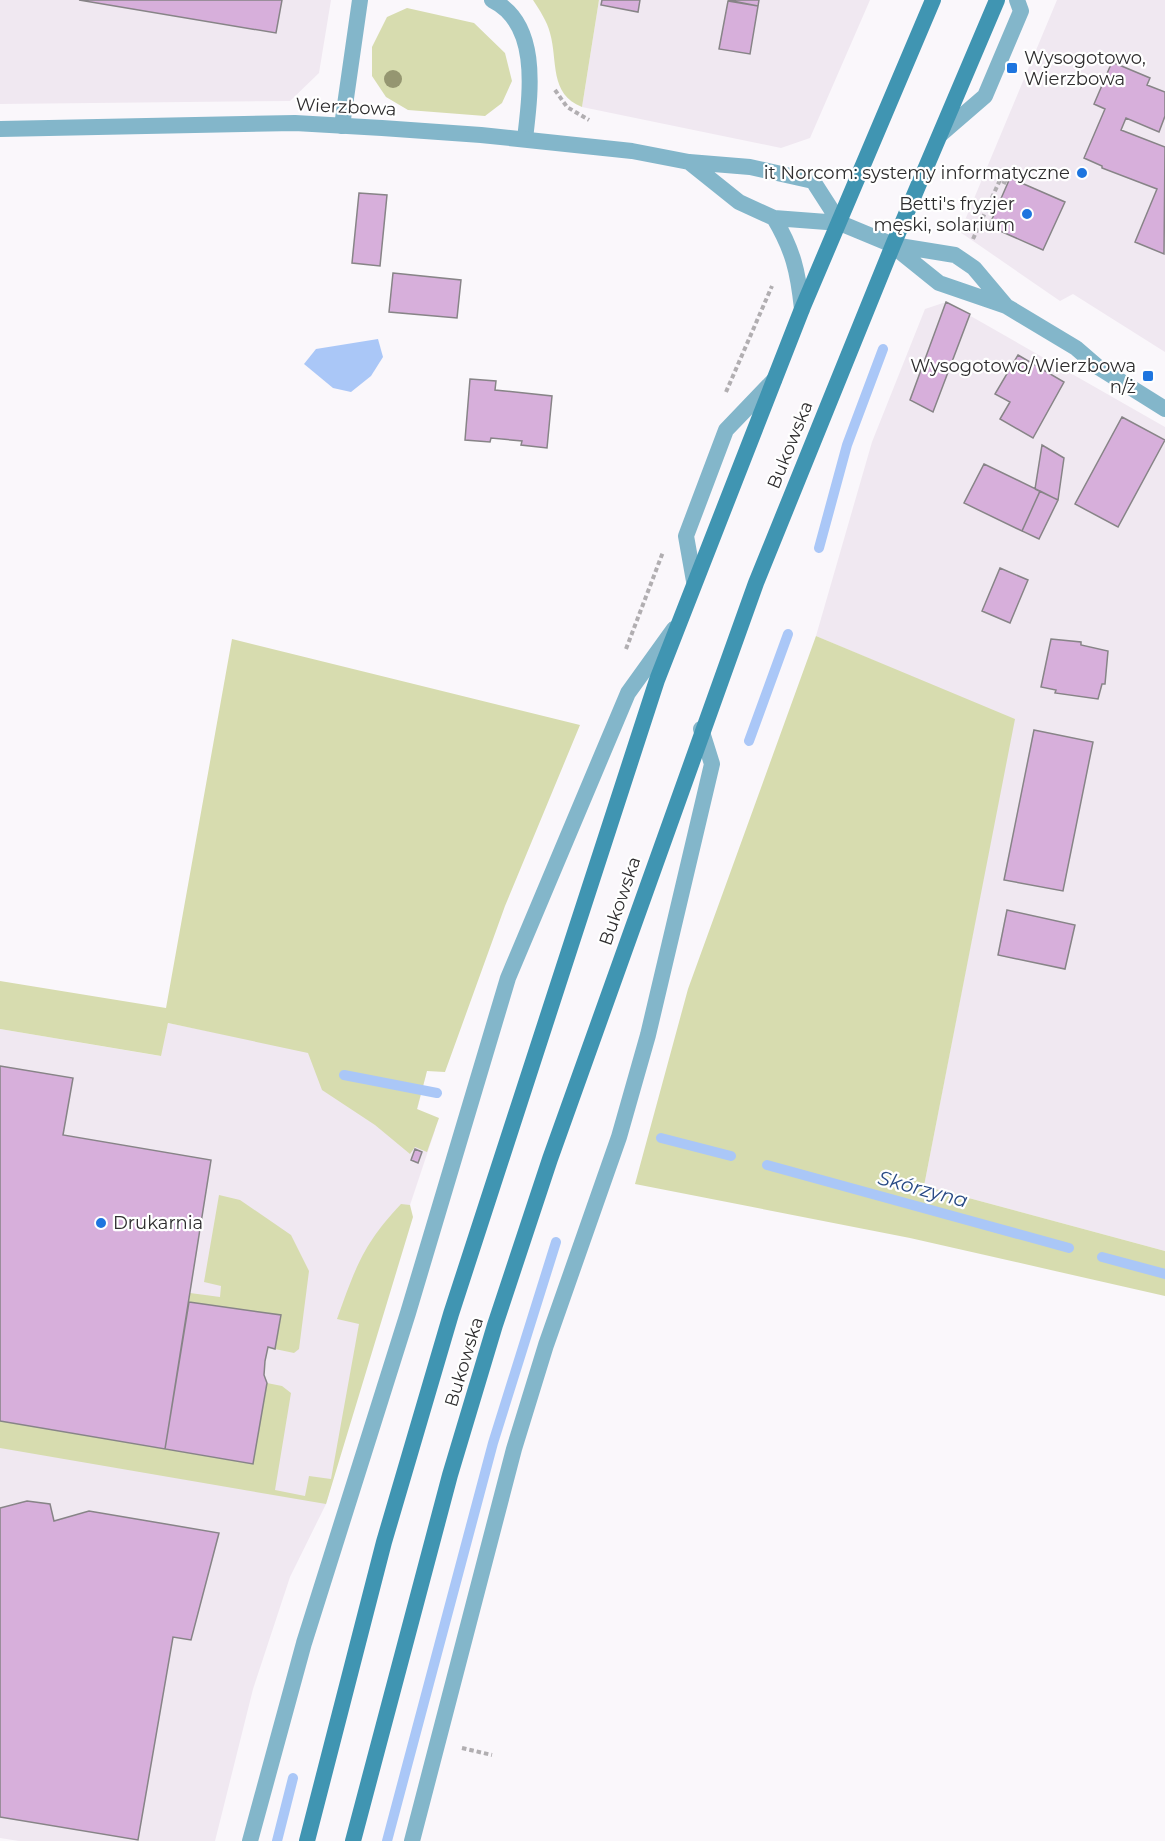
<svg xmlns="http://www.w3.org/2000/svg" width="1165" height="1841" viewBox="0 0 1165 1841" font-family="Montserrat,sans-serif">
<rect width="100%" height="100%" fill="#faf7fb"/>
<path fill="#f0e8f1" d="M0,0h331l-12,73 -29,28 -290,3z
M599,0h271l-60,138 -29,10 -199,-41z
M1057,0h108v352l-92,-58 -13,7 -100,-69z
M946,302l219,125v824l-241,-65 90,-466 -198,-84 56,-194 53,-133z
M168,1023l258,52 -9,35 18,20 -25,75 -84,299 -36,73 -37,112 -38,152h-196l-19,-3v-809l160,27z"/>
<path fill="#d7dcaf" d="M533,0h66l-17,107c-33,-13 -24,-46 -32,-74 -3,-12 -10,-22 -17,-33z
M407,8l67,15 31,30 7,28 -10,22 -17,13 -77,-6 -22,-13 -14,-21v-29l15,-30z
M816,636l199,83 -91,467 241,65v45l-255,-58 -275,-54 53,-195z
M232,639l348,86 -75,181 -60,166 -18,-1 -10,38 22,9 -12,34 -12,-5 -5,7 -35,-29 -53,-35 -14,-37 -140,-30 -7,33 -161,-27v-48l166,27z
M219,1195l21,5 51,35 18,36 -10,78 -5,4 -19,-4 6,-34 -92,-13 1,-9 30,4 1,-11 -17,-4z
M401,1204l9,1 3,12 -87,287 -326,-56v-27l253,43 14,-81 15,3 9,7 -16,97 30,6 4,-20 22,3 28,-155 -22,-5c18,-50 26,-75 64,-115z"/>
<path fill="#aac7f7" d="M378,339l5,18 -12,19 -20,16 -18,-4 -29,-24 12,-15z"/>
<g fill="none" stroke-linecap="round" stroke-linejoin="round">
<path stroke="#aac7f7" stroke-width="10" d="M819,548l28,-103 36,-96
M749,741l39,-107
M344,1075l93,18
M661,1138l70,18
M767,1165l302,83
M1102,1257l63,17
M277,1841l16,-63
M387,1841l106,-398 63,-201"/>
</g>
<path fill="#d7afdb" stroke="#878487" stroke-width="1.5" d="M79,0h203l-6,33z
M602,0h38l-2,12 -37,-7z
M728,0h31l-1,6z
M728,1l30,5 -8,48 -31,-5z
M1112,62l38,16 -3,7 18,7v24l-6,16 -33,-14 -5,12 44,17 -1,107 -29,-12 22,-53 -55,-21v-2l-18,-8 21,-49 -11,-5z
M1010,178l55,24 -22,48 -54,-24z
M359,193l28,2 -7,71 -28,-3z
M393,273l68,7 -4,38 -68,-6z
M946,302l24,12 -37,98 -23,-12z
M1018,355l46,27 -31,56 -33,-19 10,-17 -15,-8z
M470,379l26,2 -1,9 57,6 -5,52 -26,-3 1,-4 -31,-3 -1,4 -25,-2z
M1122,417l43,23 -47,87 -43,-23z
M1042,445l22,13 -6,42 -23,-11z
M984,464l56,27 -18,40 -58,-28z
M1040,491l18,9 -19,39 -17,-8z
M1000,568l28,12 -18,43 -28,-12z
M1051,639l30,3v3l27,6 -3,33h-3l-4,15 -43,-6 1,-3 -15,-3z
M1034,730l59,12 -30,149 -59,-11z
M1007,910l68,15 -10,44 -67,-14z
M0,1066l73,12 -10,57 148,25 -46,289 -165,-28z
M415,1149l7,3 -4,11 -7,-3z
M189,1302l92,13 -6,34 -7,-2 -3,14 -1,14 3,8 -14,81 -88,-15z
M27,1501l23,3 4,17 35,-10 130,22 -28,107 -18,-3 -35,203 -138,-23v-309z"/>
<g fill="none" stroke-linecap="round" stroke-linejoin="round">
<path stroke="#b1aeb1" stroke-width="4" stroke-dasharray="4.5 3" stroke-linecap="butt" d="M555,90l12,17 22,13
M973,239l27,-59 8,4
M726,392l46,-106
M626,649l37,-97
M462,1748l30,7"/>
<path stroke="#83b6ca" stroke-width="16" d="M492,0c49,24 38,95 33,139
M342,126l18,-126
M941,134l44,-38 36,-85 -4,-11
M694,581l-8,-45 40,-106 48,-50
M250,1841l54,-198 104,-330 100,-335 120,-285 46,-64
M412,1841l102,-392 32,-104 73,-208 29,-102 64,-271 -11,-35"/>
<path stroke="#83b6ca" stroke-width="16" d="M0,129l295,-6 87,5 99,7 151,16 57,11 61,5 63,14 27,42
M689,162l50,40 35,16 66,5 53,22 62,10 19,13 32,38
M774,218c19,32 24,53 28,91
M893,246l46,37 67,23 70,42 22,19 67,42"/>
<path stroke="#4095b2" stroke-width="16" d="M307,1841l77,-299 67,-228 206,-634 145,-371 131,-309
M353,1841l97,-366 45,-150 55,-166 206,-576 137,-338 104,-245"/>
</g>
<circle fill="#959671" cx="393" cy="79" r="9"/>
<g fill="#1e75df" stroke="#fff" stroke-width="2">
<rect x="1006" y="62" width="12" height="12" rx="3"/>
<circle cx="1082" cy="173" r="6"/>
<circle cx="1027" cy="214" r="6"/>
<rect x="1142" y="370" width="12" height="12" rx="3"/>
<circle cx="101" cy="1223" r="6"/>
</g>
<g text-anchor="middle" stroke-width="4.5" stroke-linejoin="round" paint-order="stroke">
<g font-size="18" fill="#2e2d2e" stroke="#fff" text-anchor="end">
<text x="1024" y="64" text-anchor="start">Wysogotowo,<tspan x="1024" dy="21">Wierzbowa</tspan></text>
<text x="1070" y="179">it Norcom: systemy informatyczne</text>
<text x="1015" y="210">Betti's fryzjer<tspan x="1015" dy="21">męski, solarium</tspan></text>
<text x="1136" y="372">Wysogotowo/Wierzbowa<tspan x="1136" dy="21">n/ż</tspan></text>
<text x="113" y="1229" text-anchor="start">Drukarnia</text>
</g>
<g font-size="18" fill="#2e2d2e" stroke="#fff">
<text transform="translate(346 107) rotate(3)" y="6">Wierzbowa</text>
<text transform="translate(790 445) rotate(-68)" y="6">Bukowska</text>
<text transform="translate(620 901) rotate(-71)" y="6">Bukowska</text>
<text transform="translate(464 1362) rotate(-73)" y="6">Bukowska</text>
</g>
<g font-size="20" font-style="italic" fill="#294b85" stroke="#fff">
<text transform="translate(923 1189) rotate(15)" y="7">Skórzyna</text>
</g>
</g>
</svg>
